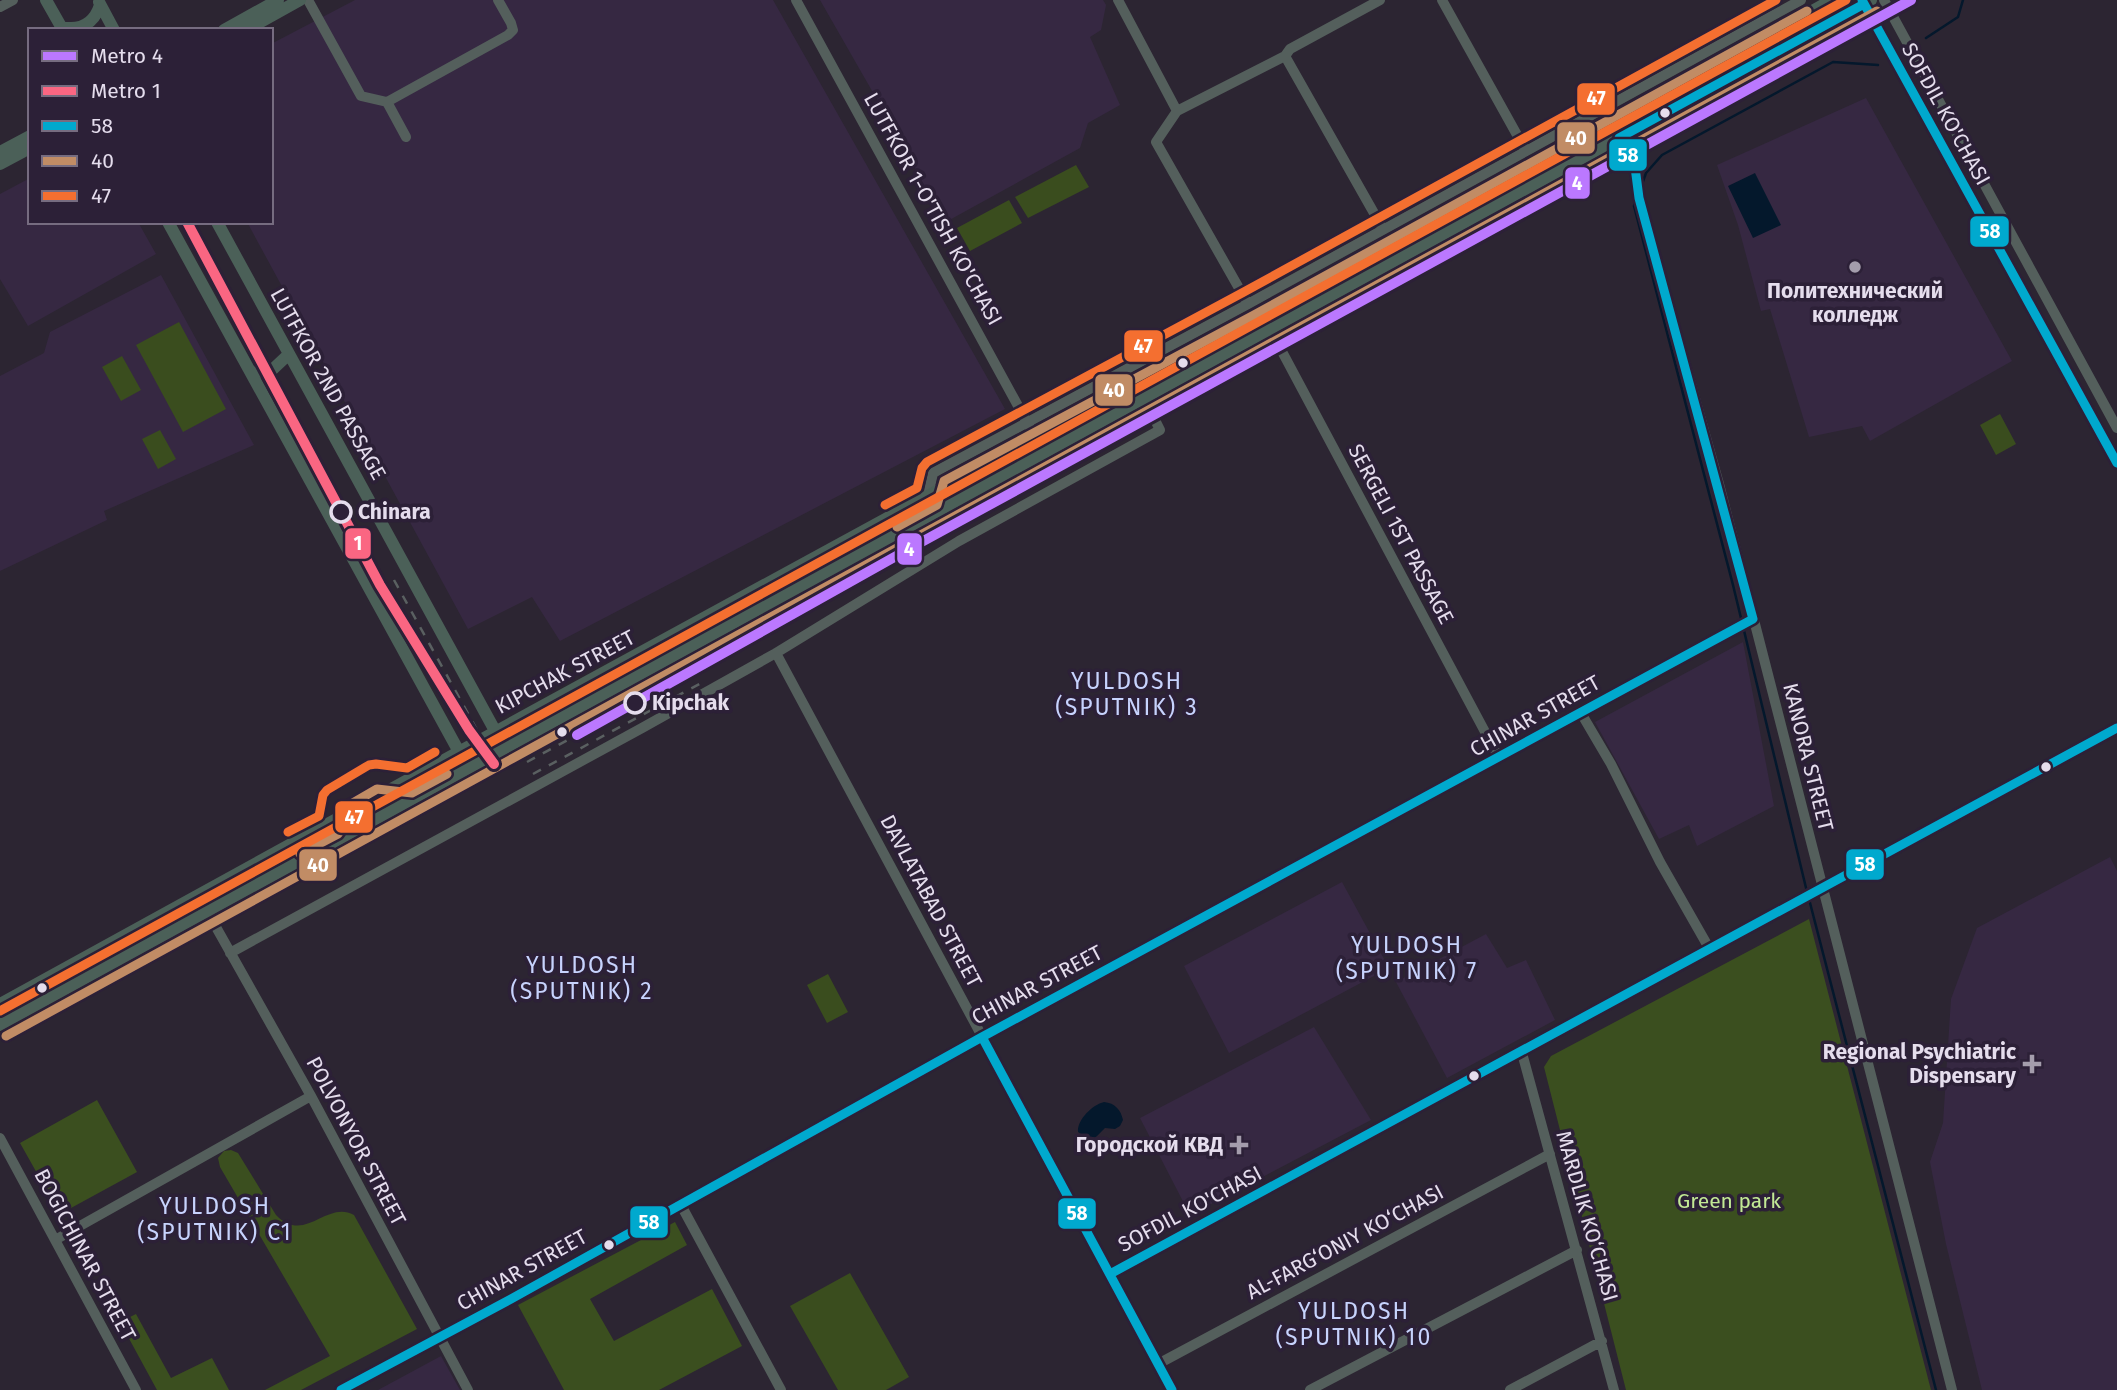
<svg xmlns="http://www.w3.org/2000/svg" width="2117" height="1390" viewBox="0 0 2117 1390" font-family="'Fira Sans',sans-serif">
<rect width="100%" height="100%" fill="#2c2532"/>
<path fill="#362842" d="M355,0h418l232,409 -445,232 -28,-44 -64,32 -221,-407h24v-178z
M820,0h283l3,5 -5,25 -11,7 30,68 -32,18 -8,25 -136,75 -45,-85z
M1866,98l146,263 -142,80 -8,-15 -53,11 -39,-128 -9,2 -23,-86 -21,-60z
M30,178v44h108l18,32 -128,72 -28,-47v-85z
M161,275l93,170 -150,66 3,9 -107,51v-195l44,-23 6,-21z
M1743,642l31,164 -77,40 -8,-21 -30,14 -64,-117z
M2110,857l7,14v519h-135l-36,-146 -16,-82 13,-39 8,-124 26,-71z
M1342,882l47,86 -160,85 -45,-87z
M1486,934l21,34 19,-8 29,60 -108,58 -51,-96z
M1314,1027l57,93 -181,95 -50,-97z
M441,1356l19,34h-82z"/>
<path fill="#3a4d1e" d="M1076,165l13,22 -61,31 -13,-21z
M1009,200l13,23 -52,28 -13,-23z
M179,322l47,87 -43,23 -47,-87z
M122,356l19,34 -20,11 -19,-34z
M2000,414l16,30 -20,11 -16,-30z
M160,430l16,29 -18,10 -16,-30z
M828,974l20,38 -21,11 -20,-38z
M850,1273l59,104 -23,13h-48l-48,-84z"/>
<path fill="#3b4f1f" d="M1809,919l122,471h-305l-82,-323 7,-11z
M97,1100l40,72 -77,42 -40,-71z
M231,1150l7,3 38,62c29,30 50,-15 78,0l63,114 -116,61h-36l65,-34 -110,-189 -2,-9 6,-7z
M675,1222l12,23 -97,54 24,42 98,-52 30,57 -83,44h-95l-46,-85z
M136,1314l35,64 41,-20 17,32h-72l-37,-68z"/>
<path fill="#04182c" d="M1755,173l26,52 -28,13 -25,-52z
M1104,1102c11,1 17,8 19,18l-3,6 -5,3 -10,-1 -9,9 -9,1 -9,-6c-1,-12 14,-27 26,-30z"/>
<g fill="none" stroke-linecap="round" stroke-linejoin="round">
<path stroke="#04182c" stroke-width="2.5" d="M1926,38l32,-21 5,-17
M1641,187l5,-14 16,-18 171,-93 45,3
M1636,200l-2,6 99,379 74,307
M1809,899l127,491"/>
<path stroke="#545f5c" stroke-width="10" d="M308,0l53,96 26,6 19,35
M796,0l239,437
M1118,0l59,111
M1380,0l-90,49 -5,7 98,173
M1442,0l84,151
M1884,0l233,428
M1864,4l253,459
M0,7l13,-7
M387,102l121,-67 5,-5 -2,-7 -13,-23
M1619,138l16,29 4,31 80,286 233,906
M1248,304l-92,-162 21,-31 108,-55
M1270,329l229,429
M928,496l5,-23 315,-169 553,-304
M776,653l396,737
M1581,713l30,51 49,98 49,86
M207,911l104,185 157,294
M230,953l412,-225 134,-75 183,-112 201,-111 -16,-32
M1522,1053l92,337
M0,1138l136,252
M681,1205l100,185
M55,1240l256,-144
M1110,1274c336,-180 670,-365 1007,-546
M1158,1364l392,-210
M341,1390l170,-91 471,-262 771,-418
M1310,1390l267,-140
M1510,1390l92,-49"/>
<path stroke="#4b6058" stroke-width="12" d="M46,0l17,30
M99,2l15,28
M61,27c19,4 33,-3 39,-22
M224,30l54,-30
M246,30l54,-30
M0,152l30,-16
M0,164l30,-16
M168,222l295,537
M217,222l282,516
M251,373l21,-3 17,-16
M0,1004l535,-294 1000,-545 297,-165
M0,1025l1871,-1025"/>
<path stroke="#5a6061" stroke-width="2.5" stroke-dasharray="9 9" stroke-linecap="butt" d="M394,580l82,148 18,36
M527,762l50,-27
M533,774l170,-92"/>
<defs>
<path id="bus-1" d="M1862,0l255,463
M982,1037l190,353
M1110,1274l1007,-546
M341,1390l170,-91 471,-262 771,-418 -114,-421 -4,-31 -16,-29 245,-134"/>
<path id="bus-2" d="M897,527l40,-22 7,-24 310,-166 553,-304
M300,854l38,-20 4,-6 4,-21 31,-18 35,4 35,-19
M6,1036l1871,-1025"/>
<path id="bus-3" d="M885,505l32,-17 5,-20 5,-6 315,-169 534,-293
M288,832l31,-16 4,-21 4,-5 42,-25 7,-1 31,4 28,-16
M0,1011l1846,-1011"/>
</defs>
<use href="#bus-1" stroke="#2c2037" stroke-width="14"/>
<use href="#bus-2" stroke="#2c2037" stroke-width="14"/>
<use href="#bus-3" stroke="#2c2037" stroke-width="14"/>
<use href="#bus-1" stroke="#00a9ce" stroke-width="9"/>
<use href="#bus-2" stroke="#c18c65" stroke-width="9"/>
<use href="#bus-3" stroke="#f46f30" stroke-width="9"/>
<defs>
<path id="metro-1" d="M577,735l330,-185 1004,-550"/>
<path id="metro-2" d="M187,222l193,363 89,145 25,34"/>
</defs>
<use href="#metro-1" stroke="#2c2037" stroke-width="16"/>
<use href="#metro-2" stroke="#2c2037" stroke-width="16"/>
<use href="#metro-1" stroke="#bb78ff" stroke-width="10"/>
<use href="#metro-2" stroke="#fa6682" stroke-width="10"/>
</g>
<g fill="#e5dded" stroke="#2c2037" stroke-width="2.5">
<circle cx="1665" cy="113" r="6"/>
<circle cx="1183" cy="363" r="6"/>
<circle cx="562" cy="732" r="6"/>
<circle cx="2046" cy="767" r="6"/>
<circle cx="42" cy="988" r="6"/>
<circle cx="1474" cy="1076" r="6"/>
<circle cx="609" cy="1245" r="6"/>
</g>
<g fill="#a49dac" stroke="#2c2037" stroke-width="2.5">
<circle cx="1855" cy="267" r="7"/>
<path d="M2028.5 1053.5h7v7h7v7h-7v7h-7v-7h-7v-7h7z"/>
<path d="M1235.5 1134.5h7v7h7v7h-7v7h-7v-7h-7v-7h7z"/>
</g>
<g fill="#2c2037" stroke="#e5dded" stroke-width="3.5">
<circle cx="341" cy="512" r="10"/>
<circle cx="635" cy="703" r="10"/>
</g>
<g text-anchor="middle" stroke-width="7" stroke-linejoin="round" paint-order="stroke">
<g font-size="21" fill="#e5dded" stroke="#2c2037">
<text transform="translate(1946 114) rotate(61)" y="7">SOFDIL KO'CHASI</text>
<text transform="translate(933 209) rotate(61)" y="7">LUTFKOR 1-O'TISH KO'CHASI</text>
<text transform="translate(328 384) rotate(61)" y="7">LUTFKOR 2ND PASSAGE</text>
<text transform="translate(1401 534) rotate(62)" y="7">SERGELI 1ST PASSAGE</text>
<text transform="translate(565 672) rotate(-28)" y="7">KIPCHAK STREET</text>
<text transform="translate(1535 716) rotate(-29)" y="7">CHINAR STREET</text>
<text transform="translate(1808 757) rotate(76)" y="7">KANORA STREET</text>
<text transform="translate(931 901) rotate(62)" y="7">DAVLATABAD STREET</text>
<text transform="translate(1037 985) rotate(-28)" y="7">CHINAR STREET</text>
<text transform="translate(356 1141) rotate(62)" y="7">POLVONYOR STREET</text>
<text transform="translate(1190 1209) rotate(-28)" y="7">SOFDIL KO'CHASI</text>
<text transform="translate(1587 1216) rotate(74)" y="7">MARDLIK KO‘CHASI</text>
<text transform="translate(1345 1242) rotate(-28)" y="7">AL-FARG‘ONIY KO‘CHASI</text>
<text transform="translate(85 1255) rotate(62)" y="7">BOGICHINAR STREET</text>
<text transform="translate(522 1270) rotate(-29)" y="7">CHINAR STREET</text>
</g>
<g font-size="21" font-weight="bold" fill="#e5dded" stroke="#2c2037" text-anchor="end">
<text x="1855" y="298" text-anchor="middle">Политехнический<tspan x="1855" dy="24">колледж</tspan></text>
<text x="2016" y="1059">Regional Psychiatric<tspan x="2016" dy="24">Dispensary</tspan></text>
<text x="1223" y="1152">Городской КВД</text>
</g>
<g font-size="21" font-weight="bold" fill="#e5dded" stroke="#2c2037" text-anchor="start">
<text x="358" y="519">Chinara</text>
<text x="652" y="710">Kipchak</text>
</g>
<g font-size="21" fill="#c2e995" stroke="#2c2037">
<text x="1729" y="1208">Green park</text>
</g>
<g font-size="23" letter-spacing="2" fill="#c7d3fd" stroke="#2c2037">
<text x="1127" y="689">YULDOSH<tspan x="1127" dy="26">(SPUTNIK) 3</tspan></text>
<text x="1407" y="953">YULDOSH<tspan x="1407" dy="26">(SPUTNIK) 7</tspan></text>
<text x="582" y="973">YULDOSH<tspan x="582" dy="26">(SPUTNIK) 2</tspan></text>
<text x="215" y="1214">YULDOSH<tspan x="215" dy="26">(SPUTNIK) C1</tspan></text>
<text x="1354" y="1319">YULDOSH<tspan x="1354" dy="26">(SPUTNIK) 10</tspan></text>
</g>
</g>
<g stroke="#2c2037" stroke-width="2.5">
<rect x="1576" y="82" width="40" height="34" rx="7" fill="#f46f30"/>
<rect x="1556" y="121" width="40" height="34" rx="7" fill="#c18c65"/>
<rect x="1608" y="138" width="40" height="34" rx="7" fill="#00a9ce"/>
<rect x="1564" y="166" width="27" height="34" rx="7" fill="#bb78ff"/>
<rect x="1969" y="215" width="41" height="33" rx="7" fill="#00a9ce"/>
<rect x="1123" y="329" width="41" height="34" rx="7" fill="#f46f30"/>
<rect x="1094" y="373" width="40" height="34" rx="7" fill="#c18c65"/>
<rect x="344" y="527" width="28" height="33" rx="7" fill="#fa6682"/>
<rect x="896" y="532" width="27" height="34" rx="7" fill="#bb78ff"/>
<rect x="334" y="800" width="40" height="34" rx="7" fill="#f46f30"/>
<rect x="1845" y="848" width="40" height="33" rx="7" fill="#00a9ce"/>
<rect x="298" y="848" width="40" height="34" rx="7" fill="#c18c65"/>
<rect x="1057" y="1197" width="40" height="33" rx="7" fill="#00a9ce"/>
<rect x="629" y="1205" width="40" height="34" rx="7" fill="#00a9ce"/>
</g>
<g font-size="19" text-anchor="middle" font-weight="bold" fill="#fff">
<text x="1596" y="105">47</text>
<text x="1576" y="145">40</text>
<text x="1628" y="162">58</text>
<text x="1577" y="190">4</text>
<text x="1990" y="238">58</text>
<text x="1143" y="353">47</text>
<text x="1114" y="397">40</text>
<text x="358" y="550">1</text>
<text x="909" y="556">4</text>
<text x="354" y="824">47</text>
<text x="1865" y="871">58</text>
<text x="318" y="872">40</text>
<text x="1077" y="1220">58</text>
<text x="649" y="1229">58</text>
</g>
<rect x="28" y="28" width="245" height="196" fill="#2c2037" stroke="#766c80" stroke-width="2"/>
<rect x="42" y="51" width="35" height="10" fill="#bb78ff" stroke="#766c80" stroke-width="2"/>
<text x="91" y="63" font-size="21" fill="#e5dded">Metro 4</text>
<rect x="42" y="86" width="35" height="10" fill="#fa6682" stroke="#766c80" stroke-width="2"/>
<text x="91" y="98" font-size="21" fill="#e5dded">Metro 1</text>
<rect x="42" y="121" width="35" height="10" fill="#00a9ce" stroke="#766c80" stroke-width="2"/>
<text x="91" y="133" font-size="21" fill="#e5dded">58</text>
<rect x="42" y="156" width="35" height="10" fill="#c18c65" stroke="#766c80" stroke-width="2"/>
<text x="91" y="168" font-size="21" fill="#e5dded">40</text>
<rect x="42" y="191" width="35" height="10" fill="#f46f30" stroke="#766c80" stroke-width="2"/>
<text x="91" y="203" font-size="21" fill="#e5dded">47</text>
</svg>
